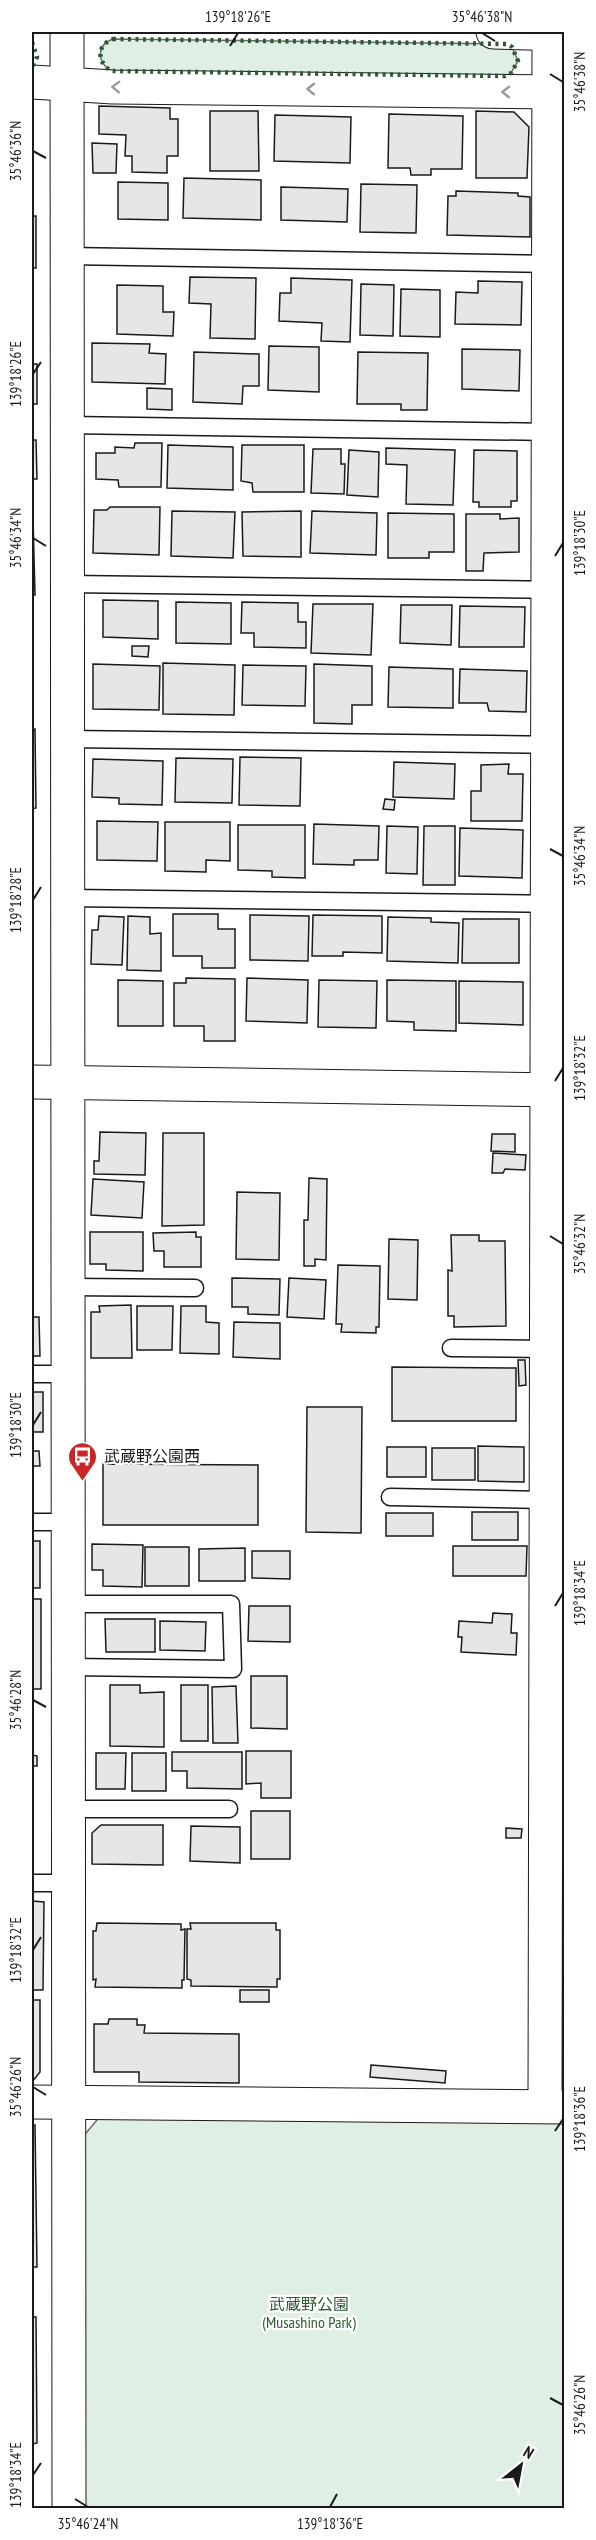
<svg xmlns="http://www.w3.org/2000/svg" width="596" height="2540" viewBox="0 0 596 2540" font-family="'PT Sans Narrow','Noto Sans JP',sans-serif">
<rect width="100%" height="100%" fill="#fff"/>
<path fill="#e0efe3" stroke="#6a6a6a" stroke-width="1.5" d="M113,39l393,5 6,3 6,14 -7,12 -6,3 -394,-5c-14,-9 -15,-26 2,-32z
M102,2114l462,8v386h-480l-3,-369z"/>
<path fill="#e6e6e6" stroke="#1a1a1a" stroke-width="1.5" d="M99,106l71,2v11h8v37h-11v17l-35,-1v-16h-7l1,-21 -27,-1z
M210,111h48l1,60h-49z
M476,111l38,1 15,15 -2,51h-51z
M389,114l74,2 -1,53h-31v6h-20l-1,-7h-22z
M275,115l76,2 -1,46 -76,-2z
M92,143l25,1 -1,29h-23z
M184,178l77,2v40l-78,-2z
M118,182l50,1v37l-50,-1z
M361,184l56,1 -1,48 -56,-1z
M281,187l67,2 -1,33 -66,-2z
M456,191l62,2v3l12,1v40l-83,-2 1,-39h8z
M32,216h4v52h-4z
M190,277l66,1 -1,61 -45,-1 1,-34 -22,-1z
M291,278l61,2 -2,62 -29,-1 1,-18 -43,-2 1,-28h11z
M478,281l44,1 -1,43 -66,-1 1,-32 22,1z
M361,284l33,1 -1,51 -33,-1z
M117,285l46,1v26h11l-1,24 -56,-2z
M401,289l39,1v47l-40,-1z
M92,343l58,1 -1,9 17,1 -1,30 -73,-2z
M269,346l50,1v45l-51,-2z
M462,349l58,1 -1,41 -57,-2z
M194,352l65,2v32h-16l-1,18 -49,-2z
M358,352l70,1 -1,57h-26v-6h-44z
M32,364h5v40h-5v36h4l1,39h-5l3,116h-3z
M147,388l25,1v21l-25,-1z
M135,443h27l-1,44h-42l-1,-7 -22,-1v-26h19v-6l19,1z
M168,445l65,2v43l-66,-2z
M242,445h62v47h-51l-1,-9 -11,-2z
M386,448l69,2 -2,55 -47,-1 1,-39 -21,-1z
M313,449h28v15h4l-1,30 -33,-1z
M349,450l30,2 -1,45 -31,-2z
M474,450l43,1v50h-6v6h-32v-5h-6z
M110,507h50l-1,48 -66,-2 1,-43h13z
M172,511l63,1 -2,46 -62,-2z
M301,511v46l-58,-1 -1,-44z
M312,511l65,2 -1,42 -66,-2z
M388,513l66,1v38h-25v6h-41z
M466,514h34v5l19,-1v34l-35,1 -1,18h-17z
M103,600l55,1v38l-55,-2z
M176,602l55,1v41l-55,-1z
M242,602l56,1v19h8v26l-52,-1v-14h-13z
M313,604h60l-2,51 -60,-2z
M401,605h51l-1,40 -51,-2z
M460,606l65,1 -1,40h-65z
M132,646h17l-1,11 -16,-1z
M163,663l72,2 -1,50 -71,-1z
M93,664l67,2 -1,44 -66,-1z
M314,664l58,2v39h-20v19l-38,-1z
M243,665l63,1 -1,40 -63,-1z
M389,667l64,2v39l-65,-1z
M460,669l67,2 -1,41 -37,-1 -2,-8h-28z
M32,724v6l3,-1 1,79 -4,1v4z
M240,757l61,1 -1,48 -61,-1z
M176,758l57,1 -1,44 -57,-1z
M93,759l70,2 -1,44 -43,-1v-6l-27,-1z
M394,762l61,2 -1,35 -61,-2z
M509,764l-1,10h15l-1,47h-51v-30h10v-26z
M385,799l10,1 -1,10 -11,-1z
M97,821l61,1 -1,39 -60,-1z
M165,822h65v39l-24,-1v12l-41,-1z
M314,824l65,2 -1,34h-24v5l-41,-1z
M238,825h67v53l-33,-1v-6l-34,-1z
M387,826l31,1 -1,47 -31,-1z
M424,826h31v59h-32z
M460,828l63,2 -1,48 -63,-2z
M173,914h45v15h17v39h-33v-12h-29z
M250,915l59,1 -1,45 -58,-1z
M313,915l69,1v37l-39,-1v4h-31z
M99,916l25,1 -2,48 -31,-1 1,-34h6z
M128,916l22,1v17l11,-1v38l-34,-1z
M388,917l43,1v4l28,1 -1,40 -71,-2z
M463,919h56v44h-57z
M186,978l49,1v62h-31v-15h-30v-43h12z
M247,978l61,2 -1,43 -61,-2z
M118,980l45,1v45h-45z
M319,980l58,1 -1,47 -58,-1z
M387,980l69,1v50l-42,-1v-8l-27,-1z
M459,981l64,1v43l-64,-2z
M100,1132l46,1 -1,42 -51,-1v-13h5z
M163,1133h41v92l-42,1z
M492,1134h23v18l-24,-1z
M493,1153l33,2 -1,15 -20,-1 -2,4h-11z
M309,1178l18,1 -1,81 -11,-1v7h-11v-46h4z
M93,1179l51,3 -2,36 -51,-3z
M237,1192l43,1 -1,67 -43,-1z
M90,1232h53v39l-37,-1v-6h-16z
M196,1232v5h5v30h-37v-16h-10l-1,-18z
M451,1235h28v6h26l1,85 -52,1v-11h-6v-46l4,1z
M389,1239l29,1 -1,60 -29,-1z
M338,1265l42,1 -1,61h-3v6l-35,-1 1,-8h-6z
M232,1278l48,1 -1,36 -31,-1v-7h-16z
M289,1278l37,2 -2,39 -37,-2z
M131,1305l1,53h-41v-46h9l-1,-6z
M137,1306h36l-1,44h-35z
M181,1306h25v16l13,1v31l-39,-1z
M32,1317h7l1,39h-8z
M234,1322l46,1v36l-47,-2z
M518,1360h7l1,25 -7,1z
M392,1367l124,1v53h-124z
M32,1392h11v40h-11z
M307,1407h55l-1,126 -55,-1z
M478,1446l46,1v35l-46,-1z
M387,1447h39v30h-39z
M432,1448h43v32h-43z
M32,1451h7l1,15h-8z
M103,1464l155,1v60h-155z
M472,1512h46v28h-46z
M386,1513h47v23h-47z
M32,1541h8v47h-8z
M92,1544l51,1 -1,42 -39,-1v-16h-11z
M453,1546h74l-1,30h-73z
M145,1547h44v39h-44z
M245,1548v33h-46v-32z
M252,1551h38v28l-38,-1z
M32,1599h9v90h-9z
M249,1606h41v36l-42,-1z
M493,1613l19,1 -1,19h6l-1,22 -55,-3 1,-15h-4l1,-16 33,2z
M105,1619h50v33h-49z
M160,1621l46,1 -1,29 -45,-1z
M251,1676h36v53l-36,-1z
M110,1685h30v8l24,-1v55l-54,-1z
M181,1685h27v56h-27z
M236,1686l2,57h-25l-1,-56z
M246,1751h45v47h-30v-15l-15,1z
M172,1752h70v37l-55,-1v-17h-15z
M96,1753h30l-1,36h-29z
M132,1753h34v38h-34z
M32,1755l5,1v10h-5z
M251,1811h39v48h-39z
M101,1825h62v40l-71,-1v-31z
M191,1826l49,1v36l-50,-2z
M506,1828l16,1 -1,9h-15z
M32,1901l12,1 -1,88h-11z
M97,1923l84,1v6l4,-1 -1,51h-2v8l-87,-1 1,-8 -3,1v-49h3z
M190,1923h86v7h4v49h-3v8l-86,-1v-6l-4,-1v-50h4z
M240,1990h29v12h-29z
M32,2000h8v72l-8,10z
M109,2019h28v6h8l-1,8 95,1v49l-100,-1v-10h-45v-48h14z
M371,2065l75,6 -1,12 -75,-6z
M32,2125h3l2,142h-5z
M32,2317h4l1,126 -5,1z"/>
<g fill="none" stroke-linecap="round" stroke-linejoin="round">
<defs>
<path id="service" d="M67,256l488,8
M67,425l485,7
M67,584l497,6
M67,739l497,6
M68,898l496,6
M68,1287l127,1
M451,1348l95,1
M32,1374h36
M390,1497l156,3
M32,1522h36
M68,1604h163l2,65 -164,-2
M68,1809h161
M32,1883h36"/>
<path id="minor" d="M67,32l2,2476
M493,32l71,2
M32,82l81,5 451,5
M32,2102l532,5
M545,2107l4,-2073"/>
<path id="tertiary" d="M32,1082l532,8"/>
</defs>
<use href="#service" stroke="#1a1a1a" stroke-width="19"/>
<use href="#minor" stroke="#1a1a1a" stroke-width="35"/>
<use href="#tertiary" stroke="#1a1a1a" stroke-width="35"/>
<use href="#service" stroke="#fff" stroke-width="16"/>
<use href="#minor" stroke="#fff" stroke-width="33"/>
<use href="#tertiary" stroke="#fff" stroke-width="33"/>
<path stroke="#2b5a34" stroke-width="4.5" stroke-dasharray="3 4.5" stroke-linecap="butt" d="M113,39l393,5 6,3 6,14 -7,12 -6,3 -394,-5c-14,-9 -15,-26 2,-32z
M32,42l5,15 -5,10"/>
</g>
<defs><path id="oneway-chevron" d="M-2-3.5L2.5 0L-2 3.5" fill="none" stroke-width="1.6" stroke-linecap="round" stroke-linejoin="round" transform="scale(1.5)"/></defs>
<g stroke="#989898">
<use href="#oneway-chevron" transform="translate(116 87) rotate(-178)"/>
<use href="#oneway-chevron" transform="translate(311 89) rotate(-179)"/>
<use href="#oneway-chevron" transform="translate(506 92) rotate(-179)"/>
</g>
<path fill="none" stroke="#1a1a1a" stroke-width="2" d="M482,33l13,8M230,46l8,-13M550,74l13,8M33,151l13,7M33,374l8,-12M33,538l13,8M555,556l8,-13M550,849l13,7M33,900l8,-13M555,1081l8,-13M550,1236l13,8M33,1425l8,-13M555,1606l8,-13M33,1700l13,7M33,1950l8,-13M33,2087l13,8M555,2131l8,-12M550,2398l13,7M33,2475l8,-12M75,2499l13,8M330,2507l7,-13"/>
<defs>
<symbol id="bus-pin" viewBox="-11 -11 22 30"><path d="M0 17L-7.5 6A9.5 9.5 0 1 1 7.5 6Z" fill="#c62828" stroke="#fff"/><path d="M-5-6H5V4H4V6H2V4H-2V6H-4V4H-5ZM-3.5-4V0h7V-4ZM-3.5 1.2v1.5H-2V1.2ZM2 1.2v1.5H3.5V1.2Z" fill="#fff"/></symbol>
</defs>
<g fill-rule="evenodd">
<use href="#bus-pin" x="66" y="1440" width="33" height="45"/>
</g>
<g text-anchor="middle" stroke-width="4.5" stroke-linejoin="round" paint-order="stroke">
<g font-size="16" fill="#1a1a1a" stroke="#fff" text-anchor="start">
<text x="104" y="1462">武蔵野公園西</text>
</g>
<g font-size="16" fill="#2b5a34" stroke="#fff">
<text x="309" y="2310">武蔵野公園<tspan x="309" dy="18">(Musashino Park)</tspan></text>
</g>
</g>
<rect width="596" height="2540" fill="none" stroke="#ffffff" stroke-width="66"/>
<g transform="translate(521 2465) rotate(31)" stroke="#ffffff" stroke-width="4.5" paint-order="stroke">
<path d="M0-4.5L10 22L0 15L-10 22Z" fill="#1a1a1a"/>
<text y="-9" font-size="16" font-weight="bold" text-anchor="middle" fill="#1a1a1a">N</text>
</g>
<rect x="33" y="33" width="530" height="2474" fill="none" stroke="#1a1a1a" stroke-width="2"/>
<g font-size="15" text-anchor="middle" fill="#1a1a1a">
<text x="238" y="22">139°18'26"E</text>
<text x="482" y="22">35°46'38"N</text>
<text transform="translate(580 82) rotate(-90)" y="5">35°46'38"N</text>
<text transform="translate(16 151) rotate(-90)" y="5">35°46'36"N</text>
<text transform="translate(16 374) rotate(-90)" y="5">139°18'26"E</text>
<text transform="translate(16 538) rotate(-90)" y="5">35°46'34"N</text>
<text transform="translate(580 543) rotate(-90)" y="5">139°18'30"E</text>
<text transform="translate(580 856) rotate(-90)" y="5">35°46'34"N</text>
<text transform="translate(16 900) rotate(-90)" y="5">139°18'28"E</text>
<text transform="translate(580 1068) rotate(-90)" y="5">139°18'32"E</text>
<text transform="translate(580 1244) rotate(-90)" y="5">35°46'32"N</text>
<text transform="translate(16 1425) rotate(-90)" y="5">139°18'30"E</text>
<text transform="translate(580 1593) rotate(-90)" y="5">139°18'34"E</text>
<text transform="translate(16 1700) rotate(-90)" y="5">35°46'28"N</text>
<text transform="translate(16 1950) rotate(-90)" y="5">139°18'32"E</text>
<text transform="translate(16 2087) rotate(-90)" y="5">35°46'26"N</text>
<text transform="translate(580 2119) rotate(-90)" y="5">139°18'36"E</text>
<text transform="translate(580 2405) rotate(-90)" y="5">35°46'26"N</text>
<text transform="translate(16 2475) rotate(-90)" y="5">139°18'34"E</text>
<text x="88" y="2529">35°46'24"N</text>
<text x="330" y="2529">139°18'36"E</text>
</g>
</svg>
